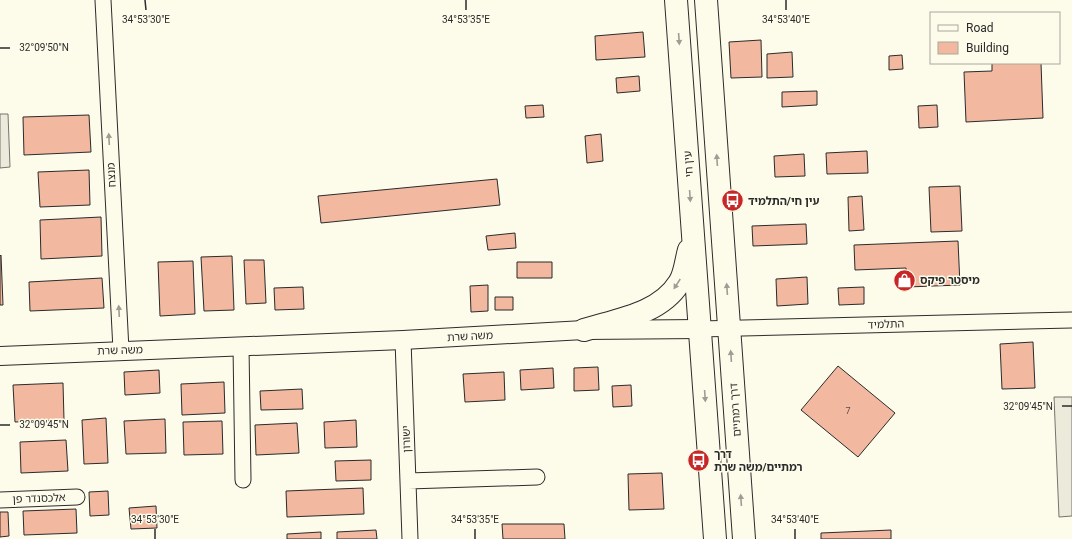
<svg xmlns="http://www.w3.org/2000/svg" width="1072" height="539" viewBox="0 0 1072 539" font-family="Roboto,'Noto Sans Hebrew',sans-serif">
<rect width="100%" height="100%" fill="#fdfbea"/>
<path fill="#ecebdb" stroke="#74746e" d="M0,114h8l2,53 -10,1z"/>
<path fill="#eceadb" stroke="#74746e" d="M1054,397h18v119l-13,1z"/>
<path fill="#f2b8a0" stroke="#2b2b2b" d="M643,32l2,25 -49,3 -1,-24z
M761,40l1,37 -31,1 -2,-36z
M792,52l1,25 -26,1v-24z
M902,55l1,14 -14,1v-14z
M992,63h49l2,55 -77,4 -2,-50 28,-1z
M639,76l1,15 -23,2 -1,-15z
M817,91v14l-35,2v-15z
M543,105l1,12 -18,1 -1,-12z
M937,105l1,22 -19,1 -1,-22z
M89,115l2,37 -67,3 -1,-38z
M601,134l2,27 -16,2 -2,-27z
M867,151l1,22 -41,1 -1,-21z
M804,154l1,22 -30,1 -1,-21z
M89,170l1,35 -50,2 -2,-35z
M497,179l3,26 -179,18 -3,-27z
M960,186l2,45 -31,1 -2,-45z
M862,196l2,34 -15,1 -1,-34z
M101,217l1,39 -61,3 -1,-39z
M806,224l1,20 -54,2 -1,-20z
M515,233l1,15 -28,2 -2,-14z
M958,241l2,44 -53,2 -1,-19 -51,2 -1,-25z
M1,255l2,50h-3v-49z
M232,256l2,54 -30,1 -3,-54z
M244,260h20l2,43 -20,1z
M193,261l2,53 -35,2 -2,-54z
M517,262h35v16h-35z
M807,277l1,27 -31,2 -1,-27z
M102,278l2,30 -74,3 -1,-29z
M488,285v26l-17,1 -1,-26z
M303,287l1,22 -29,1 -1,-22z
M864,287v17l-25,1 -1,-17z
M495,297h18v13h-18z
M1033,342l2,46 -33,1 -2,-45z
M838,366l57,47 -37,44 -57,-47z
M598,367l1,23 -25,1v-23z
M553,368l1,20 -33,2 -1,-20z
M159,370l1,23 -35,2 -1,-23z
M504,372l1,28 -40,2 -2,-28z
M224,382l1,31 -43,2 -1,-31z
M63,383l1,37 -49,2 -2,-37z
M631,385l1,21 -19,1 -1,-21z
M302,389l1,20 -42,1 -1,-19z
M106,418l2,45 -24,1 -2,-44z
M165,419l1,34 -40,1 -2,-33z
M356,420l1,27 -32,1 -1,-26z
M222,421l1,33 -39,1 -1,-33z
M297,423l2,30 -43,2 -1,-30z
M66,440l2,31 -47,2 -1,-31z
M371,460v20l-35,1 -1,-20z
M662,473l2,36 -35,1 -1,-36z
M363,488l1,26 -77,3 -1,-26z
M108,491l1,24 -19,1 -1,-24z
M156,506l1,22 -26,1 -2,-21z
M76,509l1,24 -53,2 -1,-24z
M0,512h8l1,24 -9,1z
M502,524h62l1,15h-62z
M376,530l1,9h-40v-7z
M891,530v9h-70v-6z
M321,532v7h-34v-5z"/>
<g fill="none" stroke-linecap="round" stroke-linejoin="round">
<defs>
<path id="minor" d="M103,0l18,350
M700,329l372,-9
M403,340l7,199
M241,346l2,134
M408,481l129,-4
M0,500l77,-3"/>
<path id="tertiary" d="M0,356l403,-16 181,-10 116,-1"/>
<path id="primary" d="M676,0l39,539
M706,0l38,539
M584,330c32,-10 76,-16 95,-47 6,-8 7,-23 10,-33"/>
</defs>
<use href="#minor" stroke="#2b2b2b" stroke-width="17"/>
<use href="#tertiary" stroke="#2b2b2b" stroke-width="20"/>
<use href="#primary" stroke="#2b2b2b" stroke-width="24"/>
<use href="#minor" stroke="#fdfbea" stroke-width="15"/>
<use href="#tertiary" stroke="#fdfbea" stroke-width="18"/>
<use href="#primary" stroke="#fdfbea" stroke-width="22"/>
</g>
<defs><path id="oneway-solid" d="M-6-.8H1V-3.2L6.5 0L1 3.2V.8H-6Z"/></defs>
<g fill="#9e9d94">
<use href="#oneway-solid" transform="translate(679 39) rotate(86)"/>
<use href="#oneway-solid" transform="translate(109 139) rotate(-93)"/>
<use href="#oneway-solid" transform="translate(717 160) rotate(-94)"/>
<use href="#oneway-solid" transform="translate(690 196) rotate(86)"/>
<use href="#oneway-solid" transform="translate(677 284) rotate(123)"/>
<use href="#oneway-solid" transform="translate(727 289) rotate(-94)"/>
<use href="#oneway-solid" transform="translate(119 311) rotate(-93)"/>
<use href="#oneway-solid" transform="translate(731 356) rotate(-94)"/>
<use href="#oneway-solid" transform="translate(705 396) rotate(86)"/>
<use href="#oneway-solid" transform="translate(741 500) rotate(-94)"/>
</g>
<path fill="none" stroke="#2b2b2b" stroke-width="1.5" d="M145,0l1,10M466,0v10M786,0v10M0,48h10M1062,406h10M0,425h10M155,529v10M475,529v10M795,529v10"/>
<defs>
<symbol id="bus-disc" viewBox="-11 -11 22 22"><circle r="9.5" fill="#c62828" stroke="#fdfbea"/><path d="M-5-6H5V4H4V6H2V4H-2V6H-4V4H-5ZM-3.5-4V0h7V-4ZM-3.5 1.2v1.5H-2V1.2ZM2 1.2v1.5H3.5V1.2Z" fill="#fff"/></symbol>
<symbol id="shop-disc" viewBox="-11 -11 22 22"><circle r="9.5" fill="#c62828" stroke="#fdfbea"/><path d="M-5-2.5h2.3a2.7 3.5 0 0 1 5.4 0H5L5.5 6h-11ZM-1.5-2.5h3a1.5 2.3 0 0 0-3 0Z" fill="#fff"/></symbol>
</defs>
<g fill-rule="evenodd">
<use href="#bus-disc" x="720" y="188" width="25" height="25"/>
<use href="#shop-disc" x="892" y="268" width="25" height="25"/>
<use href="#bus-disc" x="686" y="448" width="25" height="25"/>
</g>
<g text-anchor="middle" stroke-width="3" stroke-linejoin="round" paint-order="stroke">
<g font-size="9" fill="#5d4e48">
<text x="848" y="414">7</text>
</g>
<g font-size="11" fill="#2b2b2b" stroke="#fdfbea">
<text transform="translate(688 164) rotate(-94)" y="4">עין חי</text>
<text transform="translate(111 175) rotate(-93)" y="4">מנצח</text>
<text transform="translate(886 324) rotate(-2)" y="4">התלמיד</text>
<text transform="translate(470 336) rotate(-3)" y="4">משה שרת</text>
<text transform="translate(120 350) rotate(-2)" y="4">משה שרת</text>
<text transform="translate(735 410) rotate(-94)" y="4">דרך רמתיים</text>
<text transform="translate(406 439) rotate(-92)" y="4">ישורון</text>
<text transform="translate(39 498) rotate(-2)" y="4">אלכסנדר פן</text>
</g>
<g font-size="11" font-weight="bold" fill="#2b2b2b" stroke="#fdfbea" text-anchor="start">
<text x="748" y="205">עין חי/התלמיד</text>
<text x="920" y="284">מיסטר פיקס</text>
<text x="714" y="458">דרך<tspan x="714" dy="13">רמתיים/משה שרת</tspan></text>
</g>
</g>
<g font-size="10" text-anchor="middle" fill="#2b2b2b" stroke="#fdfbea" stroke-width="3" stroke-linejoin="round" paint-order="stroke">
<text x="146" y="23">34°53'30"E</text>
<text x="466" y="23">34°53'35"E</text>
<text x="786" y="23">34°53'40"E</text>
<text x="44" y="51">32°09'50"N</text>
<text x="1028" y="410">32°09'45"N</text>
<text x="44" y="428">32°09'45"N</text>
<text x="155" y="523">34°53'30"E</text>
<text x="475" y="523">34°53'35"E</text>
<text x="795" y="523">34°53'40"E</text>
</g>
<rect x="930" y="12" width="130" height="52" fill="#fdfbea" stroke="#a9a89e"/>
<rect x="938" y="25" width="20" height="6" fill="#fdfbea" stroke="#a9a89e"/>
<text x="966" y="32" font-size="12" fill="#2b2b2b">Road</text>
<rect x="938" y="42" width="20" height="12" fill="#f2b8a0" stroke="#a9a89e"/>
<text x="966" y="52" font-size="12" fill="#2b2b2b">Building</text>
</svg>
